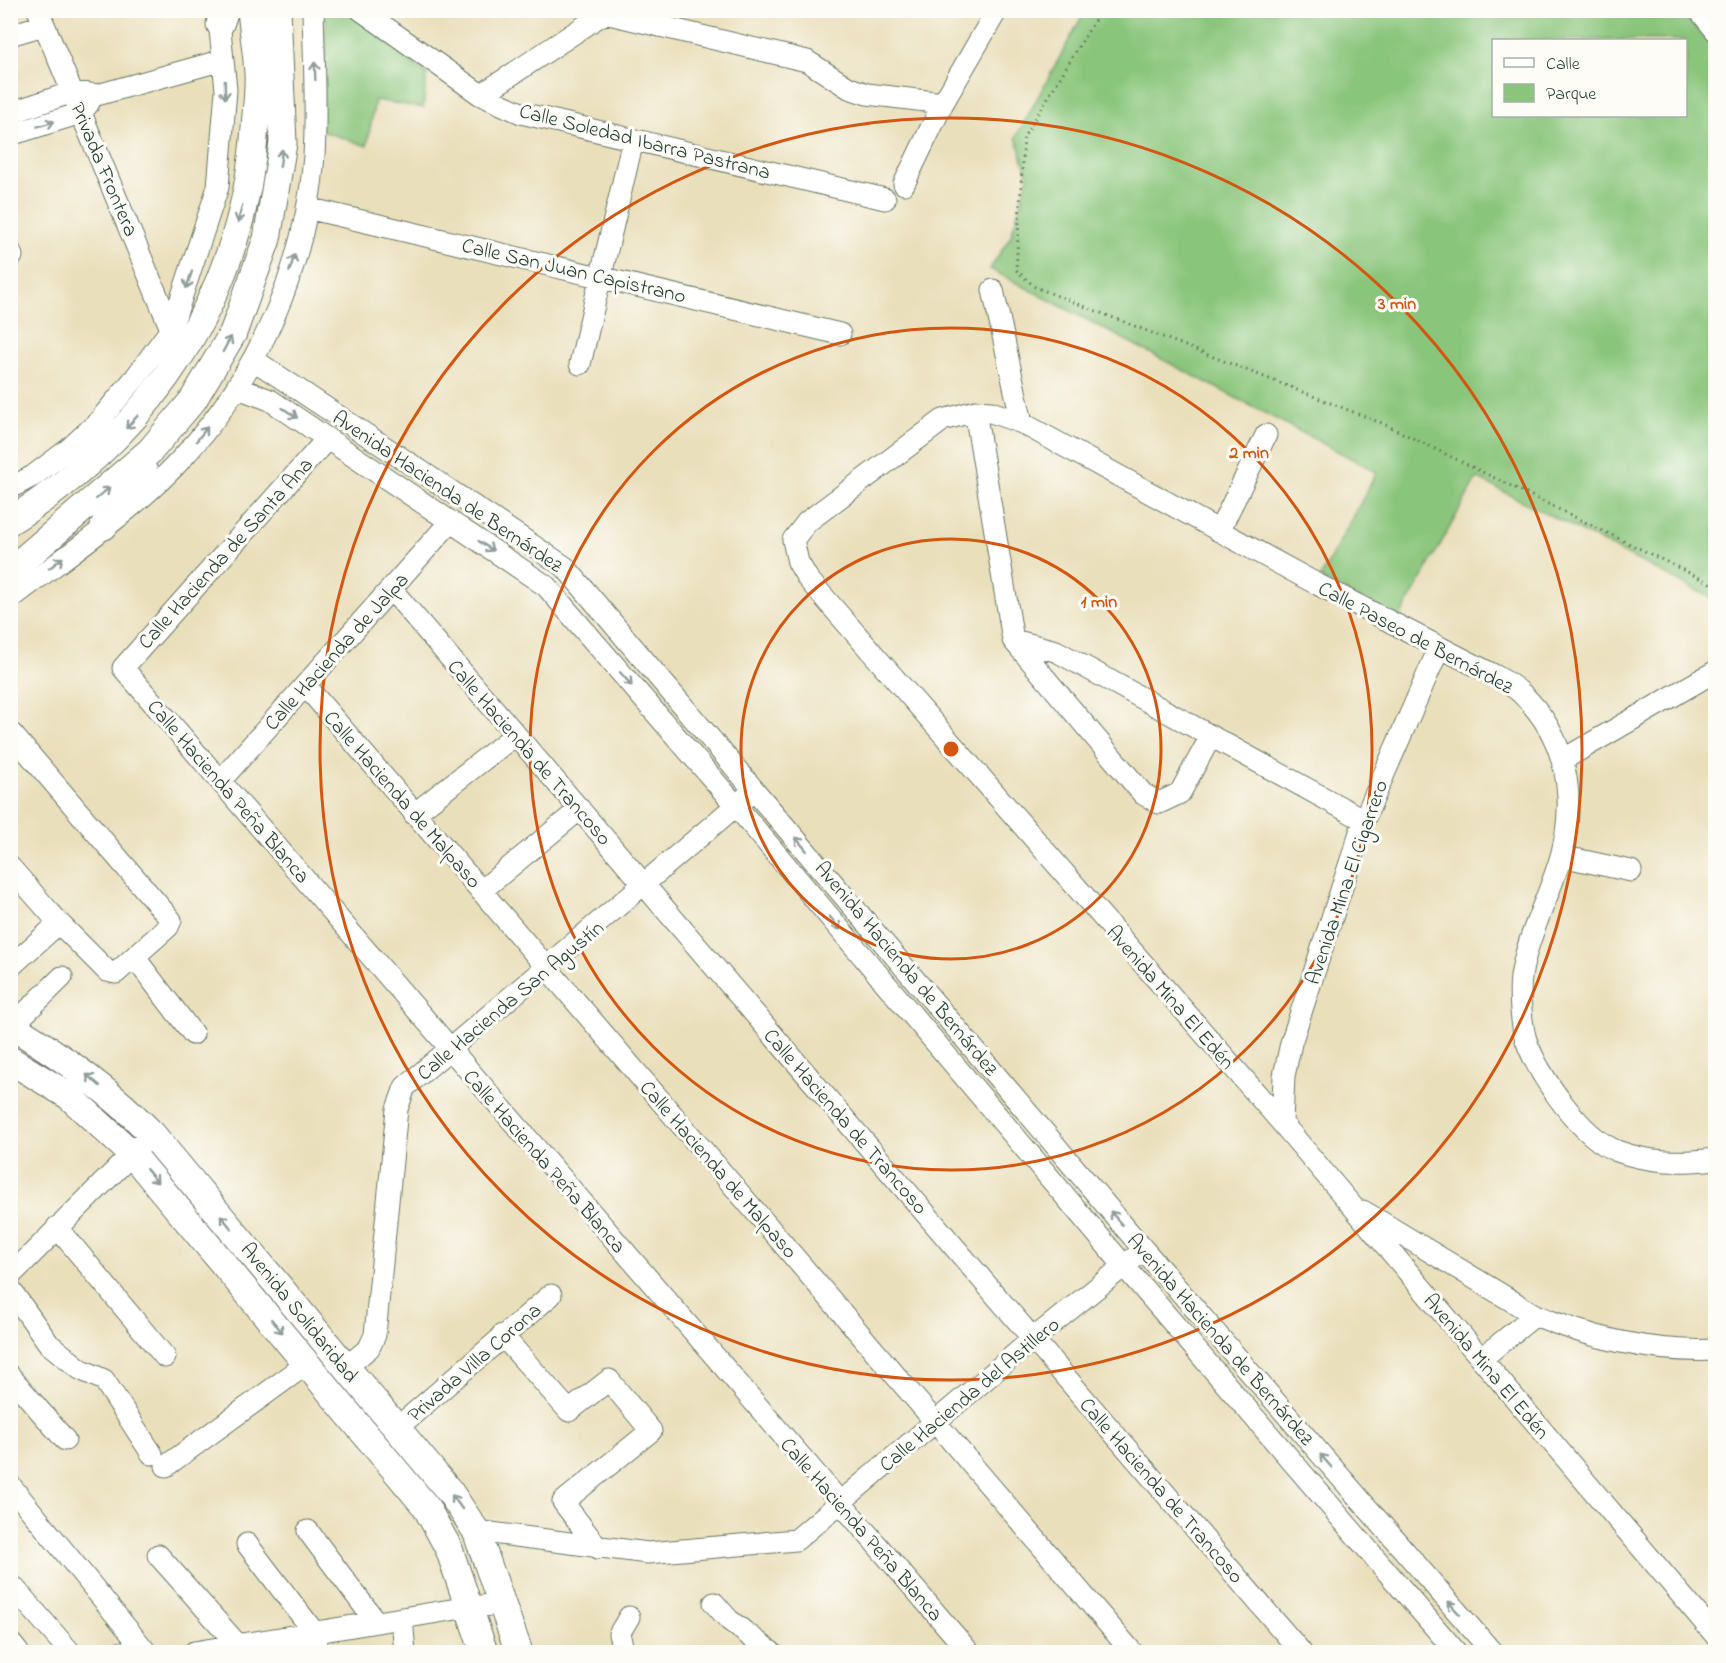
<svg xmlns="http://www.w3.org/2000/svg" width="1726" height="1663" viewBox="0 0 1726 1663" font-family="'Indie Flower',sans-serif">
<rect width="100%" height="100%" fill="#fdfcf7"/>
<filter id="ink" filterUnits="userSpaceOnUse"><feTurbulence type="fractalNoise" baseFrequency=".0167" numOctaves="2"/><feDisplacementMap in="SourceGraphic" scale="12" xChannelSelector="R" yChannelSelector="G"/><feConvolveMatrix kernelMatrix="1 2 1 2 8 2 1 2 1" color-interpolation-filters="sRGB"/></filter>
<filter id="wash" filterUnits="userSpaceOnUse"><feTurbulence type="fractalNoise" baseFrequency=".008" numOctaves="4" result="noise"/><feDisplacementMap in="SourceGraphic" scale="24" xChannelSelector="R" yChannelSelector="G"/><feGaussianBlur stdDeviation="1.35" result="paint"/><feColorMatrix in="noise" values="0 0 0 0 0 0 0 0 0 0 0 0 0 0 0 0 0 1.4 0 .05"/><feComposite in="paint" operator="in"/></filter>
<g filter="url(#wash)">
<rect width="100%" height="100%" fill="#eadfbb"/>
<path fill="#89c57a" stroke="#548157" stroke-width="1.5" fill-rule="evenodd" d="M326,11h20l81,62 -4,35 -48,-8 -8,46 -45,-15z
M1085,11h591l39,29v560l-238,-122 -78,141 -79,-41 57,-106 -387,-203 21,-33 17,-59 -12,-40zM1494,40h192v76h-192z"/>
</g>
<g filter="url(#ink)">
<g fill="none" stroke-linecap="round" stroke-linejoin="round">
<defs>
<path id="minor" d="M38,10l133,319
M361,10l120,85 40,18 364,86
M1699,10l17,21
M605,13l202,48 42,27 18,6 76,9
M10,35l34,-10
M481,95l128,-85
M10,113l63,-21 24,3 126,-35
M10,135l71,-22 8,-10
M904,184l39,-81 54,-93
M307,208l533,126
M10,251l2,5
M993,290l29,133
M254,360l311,207 579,683 348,402
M580,364l53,-224
M238,388l32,12 276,186 190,220 388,460 332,386
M975,411l38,229 130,154 16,9 21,-10 31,-57
M327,439l-204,229 846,984
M10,488l23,-12 36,-27 29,-27 37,-44 36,-49 47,-142 8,-97 -8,-80
M1219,531l47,-96
M391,589l910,1063
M10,599c57,-44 128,-91 175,-144 74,-82 121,-189 129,-299 3,-49 0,-97 -1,-146
M1013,640l43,11 308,169
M305,685l827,967
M1564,759l152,-88
M221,780l229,-258
M414,814l101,-79
M1561,856l70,15
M10,867l49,56 48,48 9,2 52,-46 3,-7 -159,-186
M481,891l99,-82
M135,958l58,76
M10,967l49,-44
M12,1026l50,-49
M1282,1123l2,-47 7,-33 73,-223 75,-172
M1716,1159c-35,4 -66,4 -99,-8 -36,-14 -78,-75 -91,-111 -5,-17 -7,-45 -5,-63 6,-42 29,-81 40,-121 16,-58 6,-120 -40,-163 -7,-7 -18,-13 -27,-18l-181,-93 -291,-159 -31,-11 -16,-1 -32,9 -136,102 -14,18 5,22 10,17 474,544 434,513
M1363,1211l172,104c58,24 117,38 181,35
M57,1227l108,130
M10,1276l133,-133
M10,1289l39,55 31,25 24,11 48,74
M502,1335l67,76 40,-31 42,51 -88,71 35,46
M1481,1359l54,-44
M345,1368l24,-20 6,-13 22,-226 8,-22 341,-290
M10,1376l55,64
M397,1428l154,-133
M166,1466l142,-103
M10,1485l136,167
M308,1531l68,91
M476,1531l172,22 148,-13 237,-201 101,-81
M247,1544l67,88 4,20
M158,1555l79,89 1,8
M10,1583l60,69
M714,1603l15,17 42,32
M402,1618l3,34
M10,1642l8,10
M122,1652l20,-3
M194,1652l275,-45 35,-3
M624,1652l-5,-18 10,-17"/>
<path id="major" d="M220,24l5,-14
M10,521c141,-87 233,-226 245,-393 1,-18 4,-37 3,-54 -1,-21 -5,-43 -7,-64
M104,526l40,-54
M10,571l140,-120 43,-51 40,-67 34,-94 16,-96 -6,-133
M10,1025c52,31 100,66 142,109l298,358 26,39 43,121
M10,1060l59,36 63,58 294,353 23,42 35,103"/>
</defs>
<use href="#minor" stroke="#667663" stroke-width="23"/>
<use href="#major" stroke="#667663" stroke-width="29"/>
<path stroke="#667663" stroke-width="3" stroke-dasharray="1.5 4.5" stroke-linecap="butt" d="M1101,10l-77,127 -8,133 19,17 349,137 332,162"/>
<use href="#minor" stroke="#fff" stroke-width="21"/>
<use href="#major" stroke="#fff" stroke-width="27"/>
</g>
<defs><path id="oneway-shaft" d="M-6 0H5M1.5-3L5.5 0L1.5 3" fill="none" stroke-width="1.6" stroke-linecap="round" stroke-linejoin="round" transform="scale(1.5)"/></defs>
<g stroke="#8f9e9a">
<use href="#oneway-shaft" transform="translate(315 71) rotate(-92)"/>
<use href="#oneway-shaft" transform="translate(225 90) rotate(89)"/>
<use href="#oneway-shaft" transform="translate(46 124) rotate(-17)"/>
<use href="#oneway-shaft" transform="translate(281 158) rotate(-82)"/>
<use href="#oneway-shaft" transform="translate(240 214) rotate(105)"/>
<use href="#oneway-shaft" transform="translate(292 263) rotate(-72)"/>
<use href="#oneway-shaft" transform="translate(189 280) rotate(109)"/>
<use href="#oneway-shaft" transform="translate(227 344) rotate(-62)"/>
<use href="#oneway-shaft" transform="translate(290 413) rotate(34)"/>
<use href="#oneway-shaft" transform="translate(132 422) rotate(132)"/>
<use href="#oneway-shaft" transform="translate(202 434) rotate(-52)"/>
<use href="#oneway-shaft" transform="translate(103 493) rotate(-41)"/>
<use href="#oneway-shaft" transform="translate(486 546) rotate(34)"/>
<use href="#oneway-shaft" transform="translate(56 563) rotate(-38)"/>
<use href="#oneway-shaft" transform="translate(626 679) rotate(49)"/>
<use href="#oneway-shaft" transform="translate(801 844) rotate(-130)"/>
<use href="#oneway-shaft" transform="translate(835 923) rotate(50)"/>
<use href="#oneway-shaft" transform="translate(93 1080) rotate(-140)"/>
<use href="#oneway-shaft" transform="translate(152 1176) rotate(50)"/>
<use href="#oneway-shaft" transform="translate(1116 1218) rotate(-130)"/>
<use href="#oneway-shaft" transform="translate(226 1222) rotate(-129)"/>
<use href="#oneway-shaft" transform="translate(277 1326) rotate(50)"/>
<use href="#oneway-shaft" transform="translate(1326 1461) rotate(-131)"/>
<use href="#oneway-shaft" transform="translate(457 1502) rotate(-126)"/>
<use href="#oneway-shaft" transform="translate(1454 1608) rotate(-131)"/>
</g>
</g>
<g fill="none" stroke="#d45610" stroke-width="3">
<circle cx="951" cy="749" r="210"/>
<circle cx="951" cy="749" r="421"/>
<circle cx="951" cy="749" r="631"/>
</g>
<g text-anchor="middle" stroke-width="6" stroke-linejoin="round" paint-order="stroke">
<g font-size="21" fill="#1f3d34" stroke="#fdfcf7">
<text transform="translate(645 141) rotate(14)" y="7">Calle Soledad Ibarra Pastrana</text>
<text transform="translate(105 169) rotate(67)" y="7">Privada Frontera</text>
<text transform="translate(574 270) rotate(13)" y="7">Calle San Juan Capistrano</text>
<text transform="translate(448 491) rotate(34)" y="7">Avenida Hacienda de Bernárdez</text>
<text transform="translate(225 553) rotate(-48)" y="7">Calle Hacienda de Santa Ana</text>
<text transform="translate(1416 637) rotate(28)" y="7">Calle Paseo de Bernárdez</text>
<text transform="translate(336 651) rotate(-48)" y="7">Calle Hacienda de Jalpa</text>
<text transform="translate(530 752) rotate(49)" y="7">Calle Hacienda de Trancoso</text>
<text transform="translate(229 791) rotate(49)" y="7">Calle Hacienda Peña Blanca</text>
<text transform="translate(403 799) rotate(49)" y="7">Calle Hacienda de Malpaso</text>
<text transform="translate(1346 882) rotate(-71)" y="7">Avenida Mina El Cigarrero</text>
<text transform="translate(907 968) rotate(50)" y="7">Avenida Hacienda de Bernárdez</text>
<text transform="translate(1171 997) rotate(49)" y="7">Avenida Mina El Edén</text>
<text transform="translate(510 1000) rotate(-40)" y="7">Calle Hacienda San Agustín</text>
<text transform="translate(846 1121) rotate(49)" y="7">Calle Hacienda de Trancoso</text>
<text transform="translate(545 1161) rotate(49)" y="7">Calle Hacienda Peña Blanca</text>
<text transform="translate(719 1169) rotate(49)" y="7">Calle Hacienda de Malpaso</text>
<text transform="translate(300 1312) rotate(51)" y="7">Avenida Solidaridad</text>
<text transform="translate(1221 1339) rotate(49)" y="7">Avenida Hacienda de Bernárdez</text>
<text transform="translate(474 1362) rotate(-41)" y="7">Privada Villa Corona</text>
<text transform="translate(1487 1366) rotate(50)" y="7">Avenida Mina El Edén</text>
<text transform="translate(969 1394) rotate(-40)" y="7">Calle Hacienda del Astillero</text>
<text transform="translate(1162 1490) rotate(49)" y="7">Calle Hacienda de Trancoso</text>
<text transform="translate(862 1529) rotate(49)" y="7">Calle Hacienda Peña Blanca</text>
</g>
</g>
<circle cx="951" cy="749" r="9" fill="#d45610" stroke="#fdfcf7" stroke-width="3"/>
<g font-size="18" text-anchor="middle" font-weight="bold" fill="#d45610" stroke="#fdfcf7" stroke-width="6" stroke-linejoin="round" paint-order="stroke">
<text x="1397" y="309">3 min</text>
<text x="1249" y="458">2 min</text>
<text x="1099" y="607">1 min</text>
</g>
<rect width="1726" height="1663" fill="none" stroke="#fdfcf7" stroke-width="36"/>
<rect x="1492" y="39" width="195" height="78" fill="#fdfcf7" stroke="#a4b0a9" stroke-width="1.5"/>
<rect x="1504" y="58" width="30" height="9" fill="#ffffff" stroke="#a4b0a9" stroke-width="1.5"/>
<text x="1546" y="69" font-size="18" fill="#1f3d34">Calle</text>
<rect x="1504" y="84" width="30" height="18" fill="#89c57a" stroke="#a4b0a9" stroke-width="1.5"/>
<text x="1546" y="99" font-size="18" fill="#1f3d34">Parque</text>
</svg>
